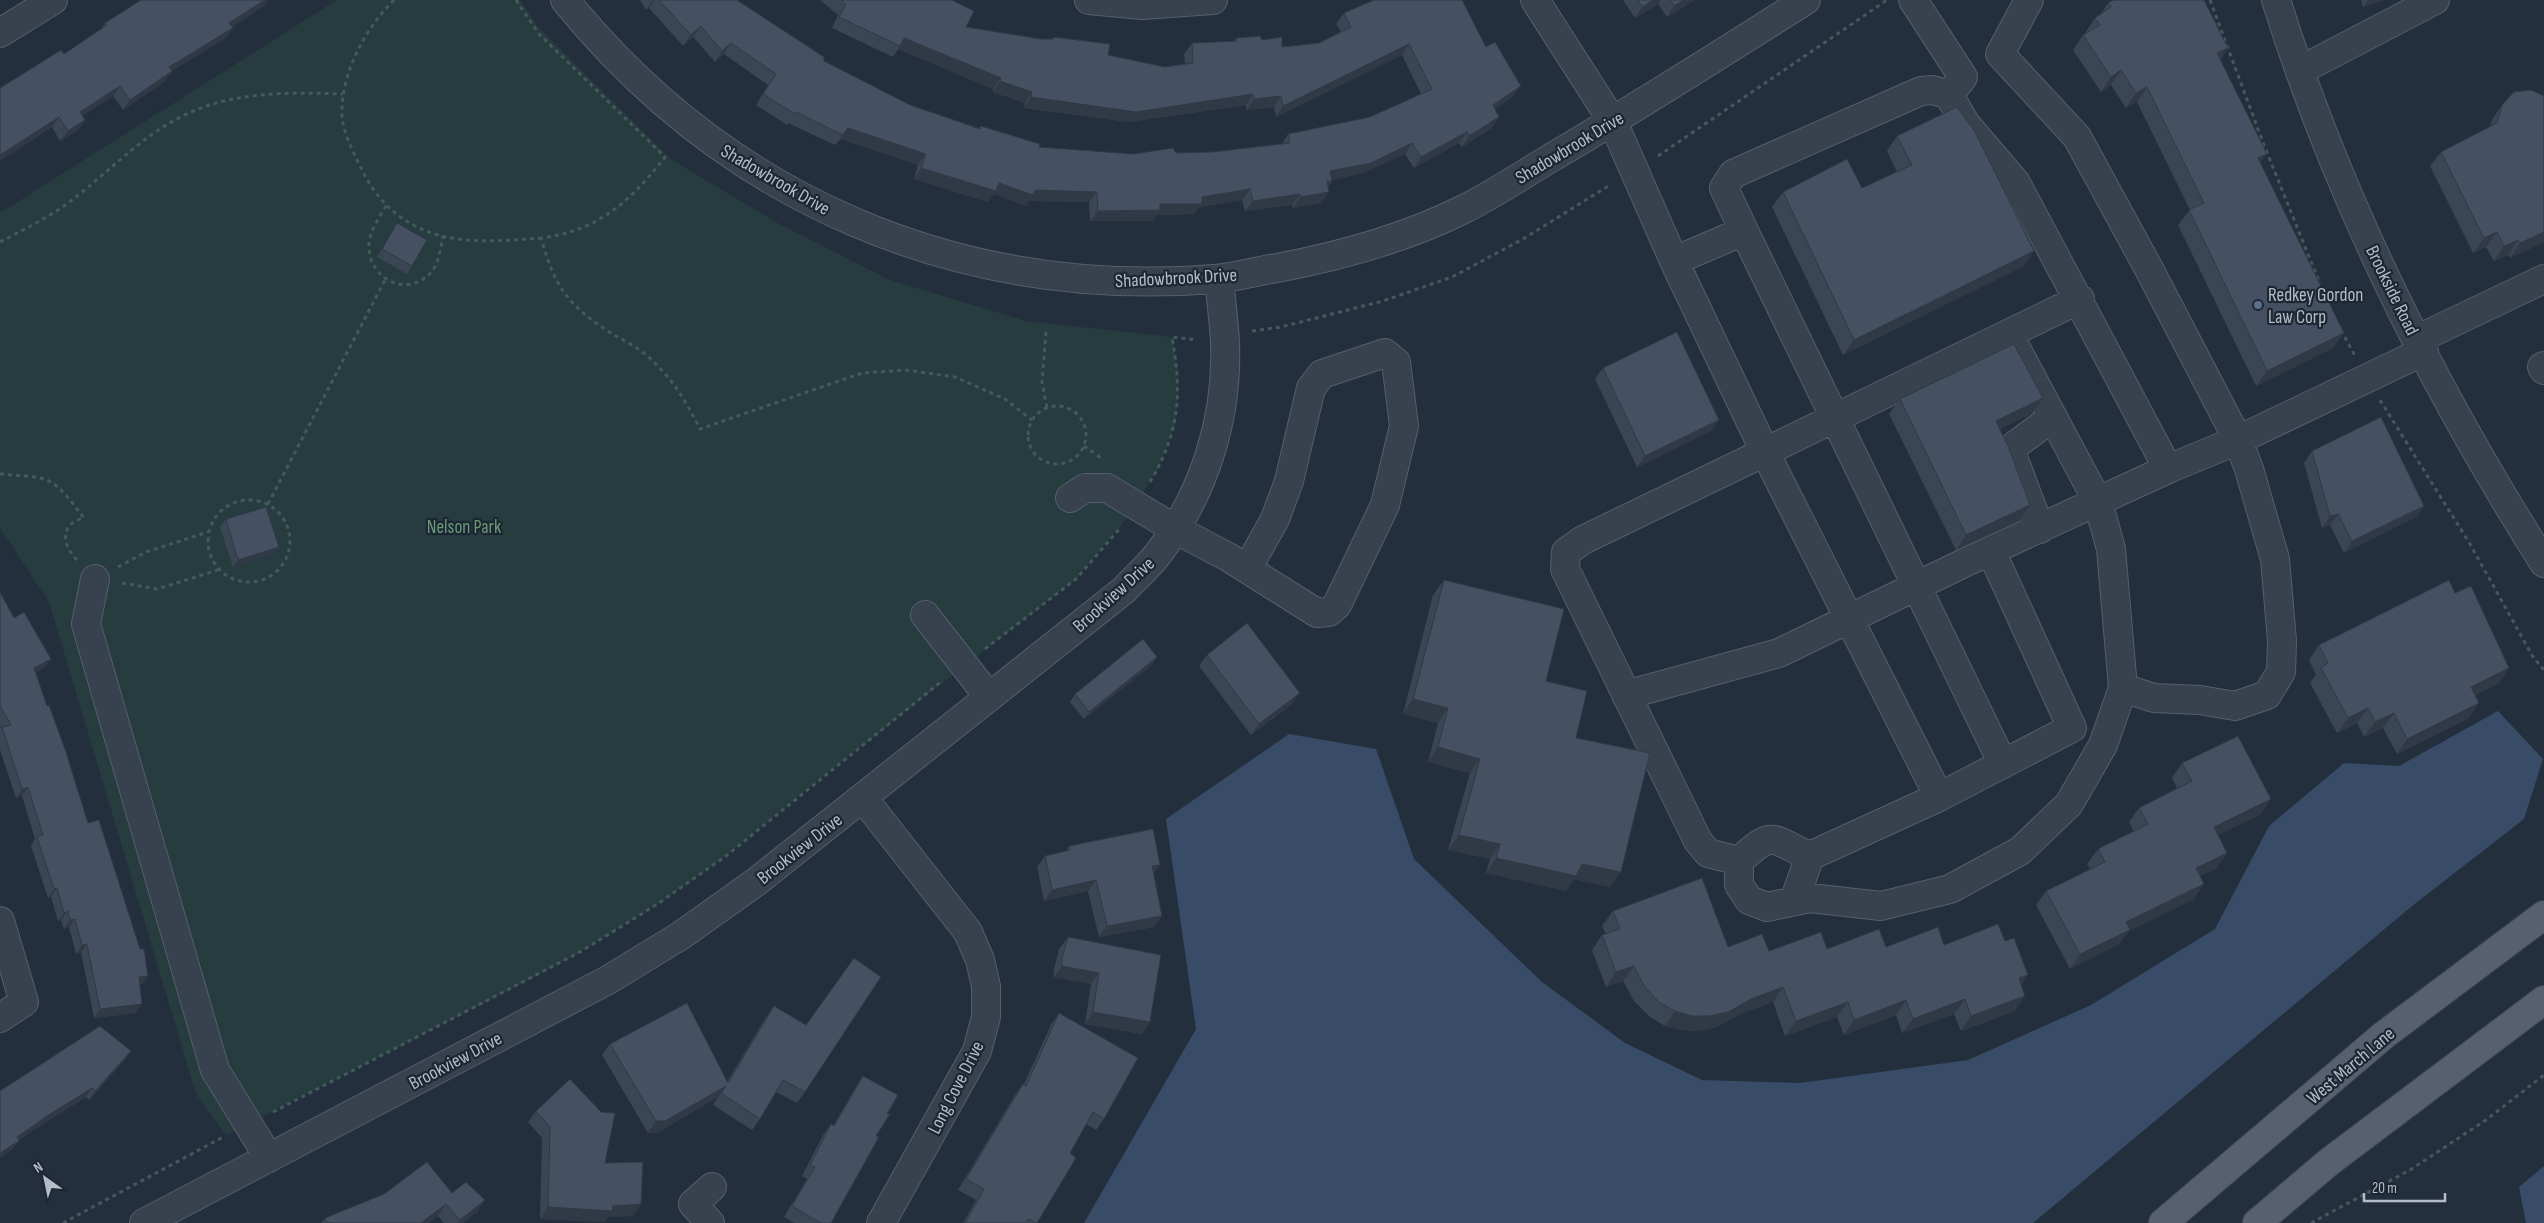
<svg xmlns="http://www.w3.org/2000/svg" width="2544" height="1223" viewBox="0 0 2544 1223" font-family="'Sofia Sans Condensed',sans-serif">
<rect width="100%" height="100%" fill="#242f3e"/>
<path fill="#263c3f" d="M337,0h183l17,26 135,134 111,66 107,54 135,41 147,16 7,37 -3,48 -18,47 -30,48 -52,62 -259,202 -91,75 -70,49 -76,47 -53,29 -301,154 -30,-41 -147,-492 -49,-74v-315z"/>
<path fill="#394c67" d="M2498,711l45,48 -19,60 -112,87 -379,317h-949l112,-194 -30,-210 123,-85 87,15 38,110 128,123 83,61 77,37 98,3 168,-23 123,-55 124,-76 54,-103 75,-63 55,3z
M2544,1166v57h-18l-7,-36z"/>
<g fill="none" stroke-linecap="round" stroke-linejoin="round">
<defs>
<path id="minor" d="M565,0c162,200 393,299 650,279 21,-2 42,-8 62,-11 64,-12 129,-30 187,-59 30,-15 57,-33 85,-50 87,-51 172,-105 257,-159
M1089,0l53,5 71,-5
M1535,0l78,122 61,139 91,191 -182,88 -17,12 -1,17 133,272 10,12 31,8v24l10,15 18,7 43,-9 71,8 69,-17 70,-38 49,-47 34,-59 20,-57 31,10 46,2 35,6 32,-11 14,-23 1,-31 -7,-82 -26,-90 -11,-29 186,-89
M1913,0l50,77 -14,18 16,28 51,60 152,286 70,-29 -89,-171 -72,-132 -77,-83 29,-54
M2276,0c62,198 157,388 268,563
M0,33l53,-33
M2301,70l134,-70
M1744,231l259,533
M1674,261l70,-30 -20,-43 9,-14 188,-83 12,-1 16,5
M2418,339l126,-60
M2017,350l81,152 13,47 12,139
M2544,366l-2,1 2,3
M1070,498l15,-10h22l68,41 53,28 89,56 12,-1 8,-7 48,-100 19,-79 -8,-64 -11,-9 -63,21 -11,14 -22,93 -14,38 -28,50
M2040,529l-30,-80 43,-32
M95,579l-9,45 129,446 54,88
M925,615l64,82
M1626,695l153,-42 187,-91 202,-93
M1939,797l-174,-345 315,-153
M863,798l105,134 12,28 6,26v31l-9,34 -96,172
M1739,861c36,-33 31,-22 71,-5l129,-59 133,-69 -81,-177
M1794,901l16,-45
M0,921l24,81 -24,16
M144,1223l464,-243 72,-44 76,-54 368,-292c11,-12 24,-23 34,-36 46,-60 70,-136 67,-211 -1,-21 -4,-43 -6,-64
M710,1223l-17,-19 19,-17"/>
<path id="major" d="M2163,1223l221,-188 160,-120
M2257,1223l72,-61 215,-162"/>
</defs>
<use href="#minor" stroke="#565f6c" stroke-width="30"/>
<use href="#major" stroke="#414a57" stroke-width="30"/>
<path stroke="#44595c" stroke-width="3" stroke-dasharray="4 4" stroke-linecap="butt" d="M394,0c-30,30 -54,75 -52,118 2,16 12,36 19,50 13,27 29,45 56,59 39,19 82,14 124,11
M516,0l23,34 126,123c-34,44 -67,74 -124,81 14,49 26,67 70,95 11,7 25,13 35,22 25,21 40,46 54,74l162,-56 44,-3 49,7 50,22 27,21
M2210,0l54,145 56,139
M1658,156l229,-156
M386,206c-7,12 -18,27 -17,42 1,29 33,48 57,29 13,-9 14,-27 17,-41
M0,242c25,-13 50,-25 72,-42 34,-26 64,-58 101,-79 53,-30 112,-29 170,-27
M2341,330l14,26
M1252,331l29,-4 102,-26 69,-24 71,-38 87,-54
M1046,332l-4,50 5,26
M2380,400l90,144 63,113 11,13
M1028 435a29 29 0 1 1 58 0a29 29 0 1 1-58 0Z
M1084,446l20,14
M0,474c53,4 51,1 84,44 -25,6 -22,27 -7,42
M1150,482c30,-50 32,-89 22,-145l25,3
M208 541a41 41 0 1 1 82 0a41 41 0 1 1-82 0Z
M268,504l117,-224
M118,567l28,-15 62,-20
M122,583l35,6 61,-19
M985,649l91,-70 45,-52
M273,1112l307,-160 76,-47 70,-49 216,-175
M63,1223l162,-87
M2311,1223l99,-53 76,-50 58,-45"/>
<use href="#minor" stroke="#38414e" stroke-width="28"/>
<use href="#major" stroke="#56606e" stroke-width="28"/>
</g>
<path fill="#3b4654" d="M141,0h127l-4,6 -32,21 1,1 -7,10 -54,33 -7,10 -42,29 -10,-14 -31,20 3,4 -7,10 -18,11 -8,-14 -52,34v-73l64,-34 37,-25 4,-6z
M640,0h97l87,61 86,44 69,23 2,-2 58,21 94,7 79,-2 70,-8 6,-10 82,-17 51,-23 -19,-39 -126,62 -2,-10 -28,3v-5l-117,17 -105,-14 1,-5 -32,-11v-3l-95,-40 -5,8 -61,-29 6,-13 -18,-15h132l14,27 75,12h11l2,-2 54,18 57,12 20,-3 -1,-10 8,-11 43,-2 1,-3 26,2 20,7 37,-4 22,-11 -5,-8 8,-11 142,34 27,49 -18,13 -3,19 -30,19 -3,-4 -45,25 -9,-14 -42,19 -31,7v2l-4,5 -6,16 -29,5 -1,-3 -47,6 -3,-11 -43,7 -5,7 -37,1 -5,6h-62l-1,-19 -60,-1 -3,5 -32,-12 -6,8 -74,-23 4,-14 -77,-26 -6,6 -47,-22 -1,2 -31,-20 12,-20 -44,-31 -9,8 -22,-25 -10,9 -34,-38 -3,2z
M1623,0h72l-28,17 -9,-13 -23,14z
M2361,0h23l-21,7z
M2108,3l120,45 -8,12 113,288 -77,38 -78,-161 12,-15 -53,-108 -11,6 -15,-23 -10,7 -28,-42 10,-15 2,-1v-1l10,-15 5,-3z
M2544,96v146l-34,16 -2,-3 -14,6 -8,-14 -13,6 -43,-87 11,-14 49,-26 2,-6 10,-15z
M1897,136l127,130 -181,89 -71,-148 11,-15 79,-4 35,-16 -10,-21z
M397,223l15,43 -5,8 -30,-17z
M1603,368l108,63 -74,36 -42,-88z
M2043,398l-11,15 -32,16 20,91 -64,30 -67,-136 11,-15z
M2312,451l112,55 -8,11 -72,36 -14,-28 -8,3 -18,-65z
M226,519l48,36 -41,12 -13,-40z
M1444,580l102,101 30,57 34,149 -36,-8 -8,12 -80,-18 4,-14 -42,-9 22,-77 -42,-11 10,-39 -35,-9 30,-119z
M0,592l14,26 37,41 -6,8 -9,5 11,34 41,117 60,153 -6,8 -2,1 -4,28 -42,5 -13,-66 -5,2 -7,-27 -5,2 -3,-9 -3,1 -7,-24 -3,1 -17,-52 4,-7 -13,-43 -6,2 -16,-48v-21l1,-1 -1,-3z
M2319,645l180,38 -24,12 4,8 -10,15 -72,36 -14,-26 -19,9 -7,-14 -20,10 -27,-50 6,-8 -7,-15z
M1207,655l85,49 -41,31 -52,-69z
M1157,657l-5,8 -68,54 -14,-17 5,-8z
M2182,763l89,36 -10,15 -43,21 -1,33 -17,8 -6,23 -65,32 -10,13 -49,25 -34,-64 10,-14 44,-22 -3,-5 11,-15 36,-17 -5,-10 10,-14 38,-20 -5,-10z
M1069,846l85,28 8,42 -8,11 -55,10 -11,-46 -44,10 -7,-34 8,-11 21,-5z
M1613,911l115,36 41,4 175,-6 77,39 -6,27 -54,20 -7,-17 -52,19 -6,-18 -52,20 -7,-18 -52,19 -12,-34 -33,12 -23,13 -19,4 -17,-1 -16,-4 -15,-9 -16,-16 -11,-20 -17,6 -14,-37 10,-15 4,-1 -4,-8z
M1068,937l82,85 -8,12 -57,-10 6,-40 -37,-7v-8l5,-20z
M774,1006l31,86 -8,11 -21,-11 -16,27 -8,11 -39,-25 5,-8 -61,36h-9l-46,-78 8,-11 117,38 39,-65z
M1059,1013l45,106 -8,11 -10,-6 -16,29 -33,70h-74l13,-23 -18,-10 57,-95 8,-11h1l27,-59z
M125,1060l-36,40 -3,-3 -45,28 -22,15 -6,9 -13,-58z
M863,1076l13,60 -45,87h-37l-10,-6 23,-38 -5,-3 21,-41 8,-11 2,2 22,-38z
M536,1111l69,52 28,53 -25,1 -4,5 -64,-3 2,-81 -14,-16z
M452,1193l25,19 -14,11h-19l-6,-7 -10,7h-107l4,-5z"/>
<path fill="#303945" d="M265,0h3l-4,6 -42,27 7,-10z
M653,0h2l-6,8 -3,2z
M1654,0h7l-3,4 -23,14 7,-11z
M1684,0h11l-28,17 7,-11z
M2368,0h16l-21,7z
M701,26l-8,11 -10,9 8,-11z
M233,28l-7,10 -64,39 7,-10z
M904,38l97,40 -8,11 -95,-40z
M731,43l-7,11 -9,8 7,-11z
M1409,44l-7,11 -126,62 7,-11z
M2228,48l-10,15 -1,-10z
M2121,70l-10,15 -10,7 10,-15z
M172,71l-7,10 -42,29 7,-10z
M1000,81l32,11 -7,11 -32,-11z
M120,86l-7,10 -40,26 7,-10z
M1521,86l-8,10 -28,20 8,-11z
M2147,87l-10,15 -11,6 10,-15z
M1253,94l-7,11 -117,17 -105,-14 7,-11z
M1281,96l-7,11 -28,3 8,-11z
M59,117l-7,10 -52,34v-6z
M1499,117l-7,11 -30,19 7,-11z
M85,120l-7,10 -18,11 8,-10z
M848,128l78,26 -8,11 -77,-26 -6,6z
M1467,132l-8,11 -45,25 7,-11z
M1412,143l-7,11 -42,19 -35,8 4,1 -8,10 -5,-1 11,-20z
M2267,154l-11,14 2,-10z
M921,168l78,15 36,7 62,2 -8,10 -60,-1 -3,5 -32,-12 -6,8 -74,-23z
M1250,189l-8,11 -43,7 -5,7 -37,1 -5,6h-62l8,-10 62,-7z
M1329,192l-7,11 -29,5 7,-11z
M1300,194l-8,11 -47,6 8,-10z
M2497,232l-11,15 -13,6 11,-15z
M2544,232v10l-34,16 10,-15z
M2518,240l-10,15 -14,6 10,-15z
M2034,251l-10,15 -181,89 11,-15z
M2344,333l-11,15 -77,38 11,-15z
M2043,398l-11,15 -47,23 11,-15z
M1719,420l-8,11 -74,36 8,-11z
M2030,505l-10,15 -64,30 10,-15z
M2424,506l-8,11 -72,36 8,-12z
M2338,514l-8,11 -8,3 8,-12z
M279,547l-5,8 -41,12 5,-7z
M1157,657l-5,8 -68,54 5,-7z
M51,659l-6,8 -17,10 6,-9z
M2509,668l-10,15 -38,19 10,-15z
M1300,693l-8,11 -41,31 8,-11z
M1413,699l35,9 -10,15 -35,-9z
M2479,703l-10,15 -72,36 10,-15z
M2368,708l-11,15 -20,10 11,-15z
M2394,713l-11,15 -19,9 11,-15z
M1438,747l42,12 -10,14 -42,-11z
M28,787l-6,9 -6,2 6,-9z
M2271,799l-10,15 -57,28 10,-15z
M1459,835l41,9 -10,15 -42,-9z
M2227,853l-10,15 -31,15 10,-15z
M1496,858l86,6 39,8 -11,15 -36,-8 -8,12 -80,-18z
M1160,865l-8,11v-10z
M1096,880l-8,11 -44,10 8,-11z
M2204,884l-10,15 -65,32 -10,13 -49,25 10,-15 46,-32z
M57,888l-6,9 -3,1 6,-9z
M68,911l-7,9 -3,1 6,-8z
M1162,916l-8,11 -55,10 8,-11z
M75,919l-6,8 -5,2 6,-9z
M87,944l-6,8 -5,2 6,-9z
M1062,966l37,7 -8,11 -37,-7z
M1634,966l-11,15 -17,6 10,-15z
M2028,975l-10,15 1,-12z
M148,976l-6,8 -9,2 6,-9z
M1783,987l-10,15 -33,12 -23,13 -19,4 -17,-1 -16,-4 10,-15z
M2025,996l-10,15 -54,20 10,-15z
M1965,999l-11,15 -52,19 11,-14z
M1906,1000l-10,15 -52,20 10,-15z
M1848,1002l-11,15 -52,19 11,-15z
M142,1004l-6,9 -42,5 6,-9z
M1093,1012l57,10 -8,12 -57,-10z
M131,1051l-6,9 -36,40 6,-9z
M726,1086l-8,11 -61,36h-9l8,-12z
M92,1088l-6,9 -45,28 -30,21 6,-9 30,-21z
M19,1141l-6,8 -13,9v-5z
M485,1200l-8,12 -14,11h-5l2,-3z
M446,1204l-8,12 -10,7h-7z
M641,1204l-8,12 -25,1 -4,5 -64,-3 8,-12 65,-1z"/>
<path fill="#455162" stroke="#303945" d="M141,0h124l-36,23 4,5 -64,39 3,4 -42,29 -10,-14 -40,26 5,8 -17,11 -9,-14 -59,38v-67l61,-38 3,4 43,-29 -2,-2z
M659,0h78l87,57v4l86,44 70,24 1,-3 59,18 -1,3 94,7 40,-6 3,5 36,-1 78,-9 -2,-9 82,-17 62,-28 -23,-45 -126,62 -2,-10 -27,3 -1,-5 -117,18 -105,-15 1,-5 -32,-11 1,-3 -97,-40 -4,8 -61,-29 7,-13 -5,-4h111l22,11 -8,16 75,12h12l1,-2 56,7 -2,11 57,12 28,-4 -1,-20 45,-2 -1,-3 24,-2 2,4 20,-3v10l37,-4 32,-16 -7,-14 30,-13h88l24,47 9,-5 26,44 -28,19 6,12 -30,19 -2,-4 -46,25 -9,-14 -41,20 -41,8 2,11 -5,-1 2,11 -29,5v-3l-47,7 -3,-12 -48,8v7h-42v6l-62,1 -1,-19 -62,-2 -2,5 -34,-12 -3,8 -75,-23 5,-14 -78,-26 -5,7 -47,-23 -1,2 -32,-20 13,-20 -45,-31 -9,8 -21,-25 -10,9z
M1638,0h16l-12,7z
M1671,0h13l-10,6z
M2114,0h90l24,48 -11,5 50,101 -9,4 86,175 -77,38 -78,-161 15,-7 -57,-116 -11,6 -15,-23 -10,7 -28,-42 17,-10 -5,-7 16,-11 -3,-4z
M2531,90l13,6v136l-24,11 -2,-3 -14,6 -7,-14 -13,6 -43,-86 56,-29 5,-18 12,-13z
M1957,107l17,23 60,121 -180,89 -71,-148 64,-33 15,29 50,-23 -15,-29z
M397,223l30,17 -15,26 -30,-17z
M1677,332l42,88 -74,36 -42,-88z
M2014,344l29,54 -47,23 12,25 22,59 -64,30 -66,-136z
M2381,417l43,89 -72,35 -14,-27 -8,2 -18,-65z
M266,507l13,40 -41,13 -12,-41z
M1444,580l120,29 -18,72 41,10 -11,47 74,15 -29,119 -39,-8 -6,12 -80,-18 4,-14 -41,-9 21,-76 -42,-12 10,-39 -35,-9z
M2449,580l6,13 16,-7 38,82 -38,19 8,16 -72,36 -13,-26 -19,9 -7,-14 -20,10 -27,-50 7,-5 -9,-18z
M0,592l14,26 10,-6 27,47 -17,9 13,38 2,-1 17,47 22,71 11,-3 41,129h4l4,27 -9,1 3,27 -42,5 -13,-65 -5,1 -7,-26 -5,1 -2,-9 -4,2 -7,-25 -3,1 -17,-52 6,-2 -15,-48 -6,2 -20,-62 9,-2 -11,-19z
M1247,623l53,70 -41,31 -52,-69z
M1143,639l14,18 -68,55 -14,-18z
M2238,736l33,63 -57,28 13,26 -31,15 8,16 -78,38 4,8 -50,24 -34,-63 59,-29 -7,-13 50,-25 -9,-16 53,-27 -10,-18z
M1153,829l7,36 -8,1 10,50 -55,10 -11,-46 -44,10 -7,-34 25,-6 -1,-4z
M1702,878l26,69 34,-13 7,17 52,-19 6,17 52,-20 7,18 52,-20 6,18 54,-21 7,17 9,-3 14,37 -9,3 6,18 -54,20 -6,-17 -52,20 -7,-19 -52,20 -6,-18 -52,19 -13,-34 -32,12 -23,13 -19,4h-17l-17,-5 -15,-8 -16,-17 -10,-20 -18,6 -14,-37 18,-6 -7,-18z
M1068,937l93,18 -11,67 -57,-10 6,-39 -37,-7v-8z
M854,958l27,19 -76,115 -22,-12 -23,39 -39,-26 5,-7 -61,35h-9l-46,-77 77,-41 41,80 46,-77 32,19z
M1059,1013l79,45 -34,61 -11,-7 -23,41 6,5 -39,65 -9,-4 -3,4h-60l19,-34 -18,-10 57,-95 3,2z
M100,1026l31,25 -36,40 -3,-3 -45,28 -30,21 2,4 -19,12v-62z
M863,1076l35,19 -11,19h3l-14,22 3,1 -48,86h-10l-29,-17 23,-39 -5,-2 21,-41 3,2z
M570,1079l31,33 14,1 -10,50 38,-1 -2,42 -28,2 -1,5 -64,-4 2,-80 -14,-16z
M427,1162l25,31 14,-11 19,18 -25,20 -14,-16 -25,19h-94l-2,-5 59,-24z"/>
<circle fill="#5c6f8a" stroke="#1d2633" stroke-width="2" cx="2258" cy="305" r="5"/>
<g text-anchor="middle" stroke-width="4.5" stroke-linejoin="round" paint-order="stroke">
<g font-size="19" fill="#b4bcc9" stroke="#1d2633">
<text transform="translate(1569 147) rotate(-31)" y="7">Shadowbrook Drive</text>
<text transform="translate(776 179) rotate(30)" y="7">Shadowbrook Drive</text>
<text transform="translate(1176 277) rotate(-3)" y="7">Shadowbrook Drive</text>
<text transform="translate(2393 290) rotate(64)" y="7">Brookside Road</text>
<text transform="translate(1113 594) rotate(-42)" y="7">Brookview Drive</text>
<text transform="translate(799 848) rotate(-38)" y="7">Brookview Drive</text>
<text transform="translate(455 1060) rotate(-28)" y="7">Brookview Drive</text>
<text transform="translate(2350 1065) rotate(-40)" y="7">West March Lane</text>
<text transform="translate(955 1087) rotate(-63)" y="7">Long Cove Drive</text>
</g>
<g font-size="19" fill="#b4bcc9" stroke="#1d2633" text-anchor="start">
<text x="2268" y="301">Redkey Gordon<tspan x="2268" dy="22">Law Corp</tspan></text>
</g>
<g font-size="19" fill="#6b9a76" stroke="#1d2633">
<text x="464" y="533">Nelson Park</text>
</g>
</g>
<g transform="translate(45 1178) rotate(327)" stroke="#1d2633" stroke-width="4" paint-order="stroke">
<path d="M0-4L9 19L0 12L-9 19Z" fill="#b4bcc9"/>
<text y="-8" font-size="14" font-weight="bold" text-anchor="middle" fill="#b4bcc9">N</text>
</g>
<path d="M2364 1193v8h81v-8" fill="none" stroke="#b4bcc9" stroke-width="2.5"/>
<text x="2372" y="1193" font-size="15" fill="#b4bcc9" stroke="#1d2633" stroke-width="4" paint-order="stroke">20 m</text>
</svg>
